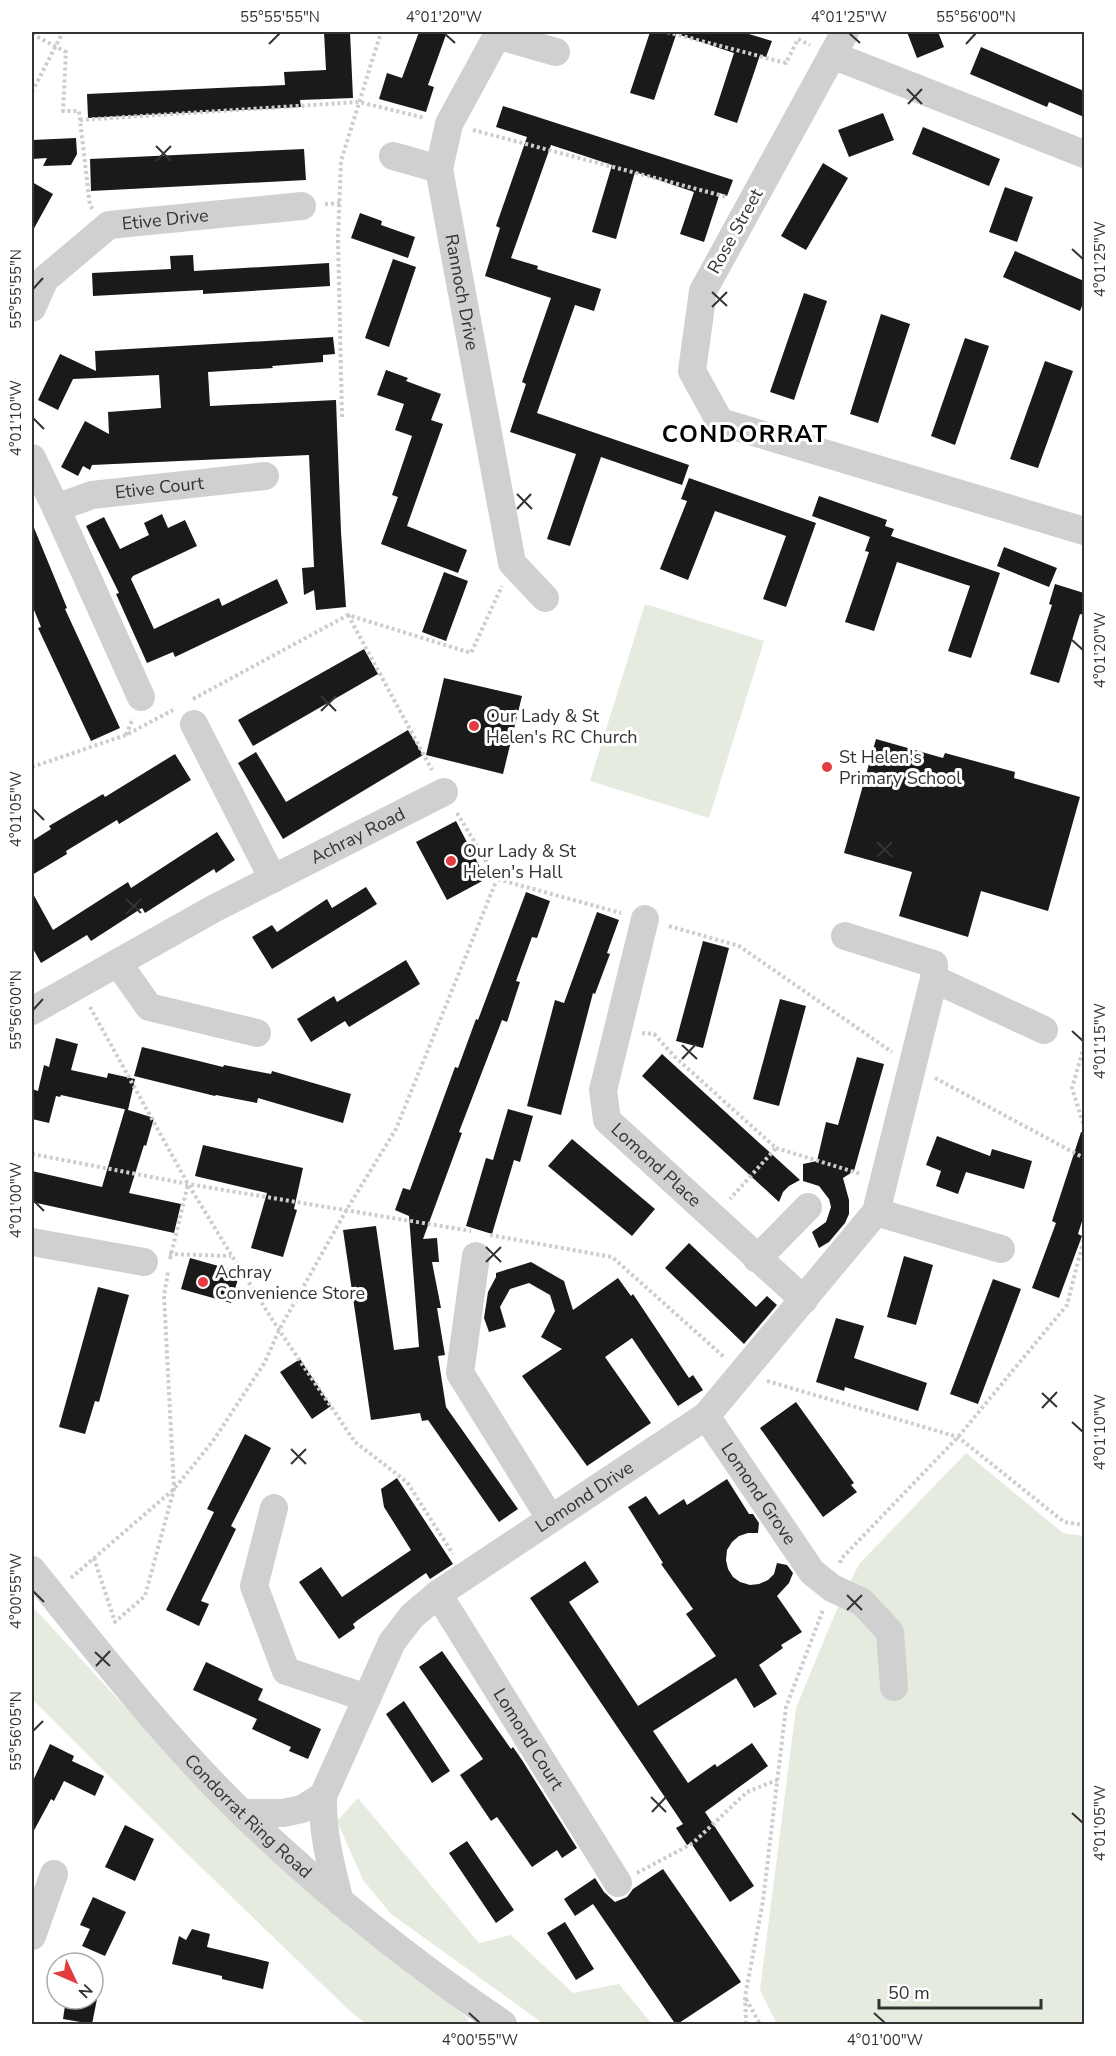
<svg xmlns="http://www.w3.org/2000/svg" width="1116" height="2056" viewBox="0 0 1116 2056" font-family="'Nunito Sans',sans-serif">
<rect width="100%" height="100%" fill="#fff"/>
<path fill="#e5ecdf" d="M645,604l119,37 -55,177 -119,-37z
M966,1453l97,80 21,3v488h-307l-17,-34 36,-282 38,-92 25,-52z
M32,1606l166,180 270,233v5h-101l-14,-10 -174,-168 -147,-147z
M358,1798l121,145 32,-8 62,58 46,-9 33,40h-108l-153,-110 -28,-34 -26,-59z"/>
<path fill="#1a1a1a" d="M324,32h26l3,66 -53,2 1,7 -213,11 -1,-24 198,-9 -1,-13 42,-2z
M419,32h28l-19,53 6,2 -8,25 -47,-13 8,-26 15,5z
M650,32h27l-23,68 -24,-7z
M681,32h61l30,9 -6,16 -6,-2 -23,68 -23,-8 20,-62 -54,-18z
M907,32h31l6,15 -27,11z
M981,47l103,44v26l-35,-15 -2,5 -77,-33z
M503,106l230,74 -6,16 -7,-3 -16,49 -24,-8 14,-42 -59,-20 -19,67 -24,-7 20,-67 -61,-20 -40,113 27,8 -1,3 64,20 -7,22 -19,-6 -38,108 152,52 -7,20 -81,-28 -31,89 -23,-7 29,-85 -66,-22 16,-48 -4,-2 29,-84 -66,-22 15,-48 -4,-2 31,-89 -31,-10z
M883,113l11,27 -45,17 -11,-27z
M923,127l77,32 -11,27 -77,-32z
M76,138l1,16 -6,11 -28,1 4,-8 -15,1v-19z
M304,149l2,31 -215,11 -1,-32z
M823,163l25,15 -42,72 -25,-14z
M32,182l21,12 -21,38z
M1005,187l28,10 -16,45 -28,-10z
M360,213l22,8 -1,4 34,12 -7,21 -57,-20z
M1015,251l69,30v20l-4,10 -77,-34z
M193,255l1,16 135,-8 1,23 -127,8v-4l-110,6 -1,-23 79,-4 -1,-13z
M393,259l23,8 -27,80 -24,-9z
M804,293l23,8 -33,99 -24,-8z
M881,314l29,10 -32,99 -28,-9z
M333,337l2,17 -12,1v7l-51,4 1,2 -65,4 2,34 126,-6 5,132 5,75 -30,3 -2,-20 -10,5 -2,-27 12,-1 -5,-112 -217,10 -2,5 -7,-4 -5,10 -17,-9 24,-46 24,13 -1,-22 53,-4 -2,-33 -86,4 -15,31 -20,-10 22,-46 36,17 -1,-20z
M965,338l24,8 -34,99 -24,-9z
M1045,361l28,10 -35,97 -28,-9z
M386,370l22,8 -2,3 35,13 -10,26 12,4 -36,102 60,24 -9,23 -77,-29 17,-47 -6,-2 20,-59 -17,-6 9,-26 -27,-9z
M689,478l127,45 -30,84 -23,-8 23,-63 -71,-25 -27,69 -28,-11 27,-68 -6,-2z
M819,496l68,24 -2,6 9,3 -3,7 109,37 -29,85 -23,-7 22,-65 -73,-24 -23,69 -29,-9 24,-70 -4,-1 5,-14 -58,-21z
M162,514l6,14 17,-8 12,26 -64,30 -2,3 23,50 65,-31 3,8 55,-27 11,24 -113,54 -2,-5 -26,11 -31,-69 3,-1 -33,-67 18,-9 16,32 29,-14 -5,-12z
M32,523l35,85 -2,1 55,119 -29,13 -53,-113 3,-1 -9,-22z
M1004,547l53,21 -8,19 -52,-21z
M444,572l24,9 -22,60 -24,-9z
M1055,584l29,9v22l-4,-1 -21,69 -29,-9 22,-69 -3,-1z
M364,649l14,25 -125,72 -15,-26z
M444,678l78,18 -19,78 -77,-19z
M408,730l15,25 -140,84 -45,-76 18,-11 30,50z
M876,739l67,19 2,-5 70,19 -1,6 66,19 -32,114 -67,-20 -13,46 -69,-21 13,-44 -68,-19z
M175,754l16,26 -72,44 -2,-4 -51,31 1,3 -35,21v-34l19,-12 -2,-3 54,-32 2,3z
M456,821l30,58 -39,21 -31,-58z
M217,832l18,28 -19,13 -2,-4 -69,44 -3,-5 -51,33 -4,-6 -46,28 -9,-16v-55l21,38 75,-48 3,6z
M366,887l11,17 -105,65 -20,-32 20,-12 5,7 50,-33 5,9z
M526,892l24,9 -13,37 -5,-1 -16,44 4,1 -13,40 -5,-2 -43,112 3,1 -39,106 14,-1 2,24h-7l9,46h-4l8,47 -7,1 8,51 72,102 -19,13 -71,-102 -6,1 -2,-8 -49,7 -28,-190 33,-4 18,124 25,-3 -10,-131 -14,-6 8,-22 7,2 45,-123 3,1 18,-49 2,1z
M597,912l22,8 -12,33 3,1 -15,40 -2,-1 -32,122 -34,-9 28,-106 9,3z
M703,941l26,7 -26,100 -27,-7z
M406,960l14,24 -71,43 -4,-6 -34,21 -14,-23 37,-23 3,6z
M780,999l26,7 -27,100 -26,-7z
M56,1038l22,6 -7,26 36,8 1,-5 27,6 -7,31 -67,-15 -1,2 -4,-1 -7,27 -17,-4v-30l6,2 6,-26 5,2z
M142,1047l81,20 1,-2 47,9 1,-3 79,23 -8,29 -85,-25 -1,5 -41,-8 -1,1 -81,-20z
M662,1054l138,126 -11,6 -6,6 -4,10 -137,-126z
M857,1057l27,7 -30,107 -11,7 6,22v14l-4,9 -16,19 -10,6 -7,-16 14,-10 5,-15 -2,-8 -10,-13 -16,-5v-17l14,-3 9,-39 12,3z
M125,1109l29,9 -8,28 -2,-1 -15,48 52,11 -7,29 -142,-31v-31l70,16z
M508,1109l25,7 -13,46 -6,-2 -22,74 -26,-8 20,-68 7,2z
M1081,1132l3,1v82l-6,19 4,2 -23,62 -27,-10 24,-65 -4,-2z
M937,1136l53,20 2,-7 40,12 -8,28 -58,-17 -8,22 -22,-8 5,-15 -15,-6z
M572,1139l83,70 -23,27 -84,-70z
M203,1145l100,23 -9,41 3,1 -14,47 -32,-9 16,-55 -72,-17z
M689,1243l67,64 11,-11 10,9 -33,39 -79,-76z
M904,1256l29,9 -17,60 -29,-8z
M190,1258l50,14 -9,31 -50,-14z
M531,1262l33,19 9,29 45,-32 13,18 2,-2 56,84 4,-3 10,15 -25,16 -46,-68 -27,19 46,66 -64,43 -65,-90 40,-27 -21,-12 14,-26 -5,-16 -21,-12 -19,6 -10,18 6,20 -17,5 -5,-14 4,-26 8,-15v-4z
M993,1279l28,10 -43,115 -28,-10z
M98,1287l31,8 -30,107 -4,-1 -10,33 -26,-7z
M836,1318l28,8 -10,32 73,25 -9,28 -73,-24 -1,4 -28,-9z
M300,1359l31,47 -19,13 -32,-47z
M796,1402l58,81 -3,2 6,7 -34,25 -63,-89z
M245,1434l26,14 -40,78 5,3 -35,72 8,3 -10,22 -33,-16 48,-98 -7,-3z
M397,1478l56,86 -23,15 -4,-6 -68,47 -5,4 2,4 -16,11 -40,-57 22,-15 21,30 69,-47 -27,-43 -3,-18z
M727,1479l22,35h4l6,9 -1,10h-10l-9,3 -7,6 -5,8 -1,10 2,9 5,8 7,5 10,3 9,-1 9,-4 6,-6 3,-11 10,2 6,8 -4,10 -12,13 25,36 -21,13 2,3 -24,17 18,29 -23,14 -18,-30 -83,53 35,52 27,-19 2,3 35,-24 16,23 -63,46 49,74 -24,16 -39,-59 -4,2 -11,-17 7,-4 -153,-226 55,-37 14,21 -30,20 69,104 78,-50 -30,-42 7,-5 -32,-45 2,-1 -35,-56 18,-11 13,19 25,-16 3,6z
M442,1651l69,98 2,-2 9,13 55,88 -15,10 -5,-8 -25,17 -35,-50 -6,4 -31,-46 23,-16 -64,-92z
M206,1662l57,27 -5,11 63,29 -13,30 -19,-8 2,-4 -39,-18 5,-10 -64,-29z
M404,1701l46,70 -18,12 -46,-69z
M50,1744l24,12 -2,5 32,15 -9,20 -31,-15 -10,20 -3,-2 -19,35v-51z
M125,1825l29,14 -19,42 -30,-14z
M467,1841l47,69 -18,13 -47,-70z
M663,1869l78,113 -65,43 -83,-121 -18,12 -11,-17 31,-21 9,14 11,10 12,-5 6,-8z
M93,1897l33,15 -21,44 -23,-10 8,-17 -10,-4z
M565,1922l29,47 -18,11 -29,-47z
M192,1929l18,5 -3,13 62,15 -6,27 -41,-10v-3l-50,-12 7,-28 7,4z
M66,1999h31l-5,25 -29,-5z"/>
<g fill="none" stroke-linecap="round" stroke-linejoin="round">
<path stroke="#cdcdcd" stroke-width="4" stroke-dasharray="3 3" stroke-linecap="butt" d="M667,32l119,31 12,-24 12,6
M32,34l34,18 -3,59h16l11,95 3,3
M32,92l31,-60
M80,120l279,-18 66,16
M473,130l254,67
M325,204l15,-1
M342,417l-4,-179 3,-77 40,-129
M348,615l84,155
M193,699l155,-84 123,38 31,-67
M126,735l7,-17
M32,767l94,-32 47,-25
M457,813l40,66 124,34
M669,926l70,20 153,106
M90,1007l98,177 44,72 47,74 76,112 52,40 46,72
M642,1033l12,1 21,23 101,91 -46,51
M1084,1046l-12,42 12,38
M935,1078l149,80
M776,1148l85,26
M32,1154l156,30 283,47
M490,1235l122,22 112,100
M169,1254l62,2
M170,1259l18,-75
M767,1381l191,56 106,85 20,3
M94,1558l21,64 30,-26 29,-107 -10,-193 4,-24
M840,1563l1,-4 117,-122 109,-132 17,-67
M71,1578l103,-89 39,-48 52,-79 14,-32 68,-121 49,-80 101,-250
M637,1873l56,-30 54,-51 30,-12
M746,1999l14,25
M746,2024l-1,-27 18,-96 23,-194 37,-97"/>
<g stroke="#d0d0d0" stroke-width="28">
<path id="s1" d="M499,32l-50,92 -10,45 73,394 33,35"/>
<path d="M845,32l-142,259 -11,80 28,51 364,109"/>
<path d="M496,35l60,17"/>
<path d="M832,55l252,99"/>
<path d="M393,156l46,13"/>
<path id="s2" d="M32,308l13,-29 64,-54 193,-19"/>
<path d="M32,458l24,50 85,189"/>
<path id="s3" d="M56,508l36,-13 173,-19"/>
<path d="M194,724l79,155"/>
<path id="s4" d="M645,919l-42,171 4,30 197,180"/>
<path d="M845,936l89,28v15l110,51"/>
<path d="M118,963l31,44 108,26"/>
<path id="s5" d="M32,1011l183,-103 229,-116"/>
<path d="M876,1212l125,37"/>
<path d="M32,1242l112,20"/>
<path d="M476,1256l-16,117 90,145"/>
<path d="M757,1259l51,-52"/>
<path id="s6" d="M706,1416l106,156 20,16 30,14 28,30 4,55"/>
<path d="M274,1508l-20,78 32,85 81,27"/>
<path id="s7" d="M32,1570c67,83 133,168 210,243 81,78 169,149 261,211"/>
<path id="s8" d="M438,1594l180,289"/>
<path d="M242,1813h41l19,-4 21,-13"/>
<path id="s9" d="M340,1902c-9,-36 -18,-69 -17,-106l69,-154 20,-26 26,-22 268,-178 170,-204 58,-233"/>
<path d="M32,1936l22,-62"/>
</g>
</g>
<path fill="none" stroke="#333" stroke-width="2" d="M444,33l11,10M849,33l11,10M269,44l11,-11M966,44l10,-11M907,89l15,15M908,104l14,-15M156,146l15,15M156,161l15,-15M1072,249l11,10M33,289l10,-11M712,292l15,14M712,307l15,-15M33,418l11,11M517,494l15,15M517,509l14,-15M1072,640l11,10M321,696l15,15M321,711l15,-15M33,809l11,11M877,842l15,15M877,857l15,-15M126,899l15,14M126,914l15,-15M33,1010l10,-11M1072,1031l11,10M682,1045l15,14M682,1059l14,-15M33,1200l11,11M486,1247l15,15M486,1262l15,-15M1042,1393l15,14M1042,1408l15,-16M1072,1422l11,10M291,1449l15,15M291,1464l15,-15M33,1591l11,11M847,1595l15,15M847,1610l15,-15M95,1652l15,14M96,1666l14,-15M33,1731l10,-10M651,1797l15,15M652,1812l14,-15M1072,1813l11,10M469,2013l11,10M874,2013l11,10"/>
<g fill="#e33c41" stroke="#fff" stroke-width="2">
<circle cx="474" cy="726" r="6"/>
<circle cx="827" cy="767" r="6"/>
<circle cx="451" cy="861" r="6"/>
<circle cx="203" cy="1282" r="6"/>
</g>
<g text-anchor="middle" stroke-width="6" stroke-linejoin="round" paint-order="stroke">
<g font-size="18" fill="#333" stroke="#fff">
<text dy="6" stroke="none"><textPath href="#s2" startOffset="172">Etive Drive</textPath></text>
<text transform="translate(735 231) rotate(-61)" y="6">Rose Street</text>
<text dy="6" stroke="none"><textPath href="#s1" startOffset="276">Rannoch Drive</textPath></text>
<text dy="6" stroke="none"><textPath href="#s3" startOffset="106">Etive Court</textPath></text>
<text dy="6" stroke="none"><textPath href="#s5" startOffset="370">Achray Road</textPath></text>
<text dy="6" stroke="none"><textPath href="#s4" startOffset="273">Lomond Place</textPath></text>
<text dy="6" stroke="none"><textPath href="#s6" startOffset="94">Lomond Grove</textPath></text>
<text dy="6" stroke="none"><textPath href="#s9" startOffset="519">Lomond Drive</textPath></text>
<text dy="6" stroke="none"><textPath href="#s8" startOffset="171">Lomond Court</textPath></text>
<text dy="6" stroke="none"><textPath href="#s7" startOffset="328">Condorrat Ring Road</textPath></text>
</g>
<g font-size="18" fill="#333" stroke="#fff" text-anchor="start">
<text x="486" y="722">Our Lady &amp; St<tspan x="486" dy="21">Helen's RC Church</tspan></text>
<text x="839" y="763">St Helen's<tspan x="839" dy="21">Primary School</tspan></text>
<text x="463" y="857">Our Lady &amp; St<tspan x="463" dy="21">Helen's Hall</tspan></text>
<text x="215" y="1278">Achray<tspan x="215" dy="21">Convenience Store</tspan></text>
</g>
<g font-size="24" font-weight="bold" letter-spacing="1.5" fill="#000" stroke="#fff">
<text x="745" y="442">CONDORRAT</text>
</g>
</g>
<rect width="1116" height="2056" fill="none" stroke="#ffffff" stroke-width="66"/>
<g transform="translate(75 1981) rotate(134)"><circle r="28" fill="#ffffff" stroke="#adadad" stroke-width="1.5"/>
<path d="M0-4.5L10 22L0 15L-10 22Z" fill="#e33c41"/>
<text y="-9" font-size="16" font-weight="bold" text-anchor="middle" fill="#333333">N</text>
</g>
<path d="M879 1999v9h162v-9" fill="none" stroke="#333333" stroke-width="3"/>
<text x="888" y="1999" font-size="18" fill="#333333" stroke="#ffffff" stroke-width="4.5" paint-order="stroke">50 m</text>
<rect x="33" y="33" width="1050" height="1990" fill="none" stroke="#333" stroke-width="2"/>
<g font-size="15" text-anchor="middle" fill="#333">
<text x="280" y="22">55°55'55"N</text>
<text x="444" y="22">4°01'20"W</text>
<text x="849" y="22">4°01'25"W</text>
<text x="976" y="22">55°56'00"N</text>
<text transform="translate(1100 259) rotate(-90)" y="5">4°01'25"W</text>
<text transform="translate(16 289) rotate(-90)" y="5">55°55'55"N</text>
<text transform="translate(16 418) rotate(-90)" y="5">4°01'10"W</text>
<text transform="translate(1100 650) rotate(-90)" y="5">4°01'20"W</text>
<text transform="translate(16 809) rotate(-90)" y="5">4°01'05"W</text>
<text transform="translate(16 1010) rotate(-90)" y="5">55°56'00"N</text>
<text transform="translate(1100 1041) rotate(-90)" y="5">4°01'15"W</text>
<text transform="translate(16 1200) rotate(-90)" y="5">4°01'00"W</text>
<text transform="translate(1100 1432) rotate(-90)" y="5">4°01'10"W</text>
<text transform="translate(16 1591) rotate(-90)" y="5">4°00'55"W</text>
<text transform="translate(16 1731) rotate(-90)" y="5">55°56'05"N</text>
<text transform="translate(1100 1823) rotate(-90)" y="5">4°01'05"W</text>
<text x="480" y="2045">4°00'55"W</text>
<text x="885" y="2045">4°01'00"W</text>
</g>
</svg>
